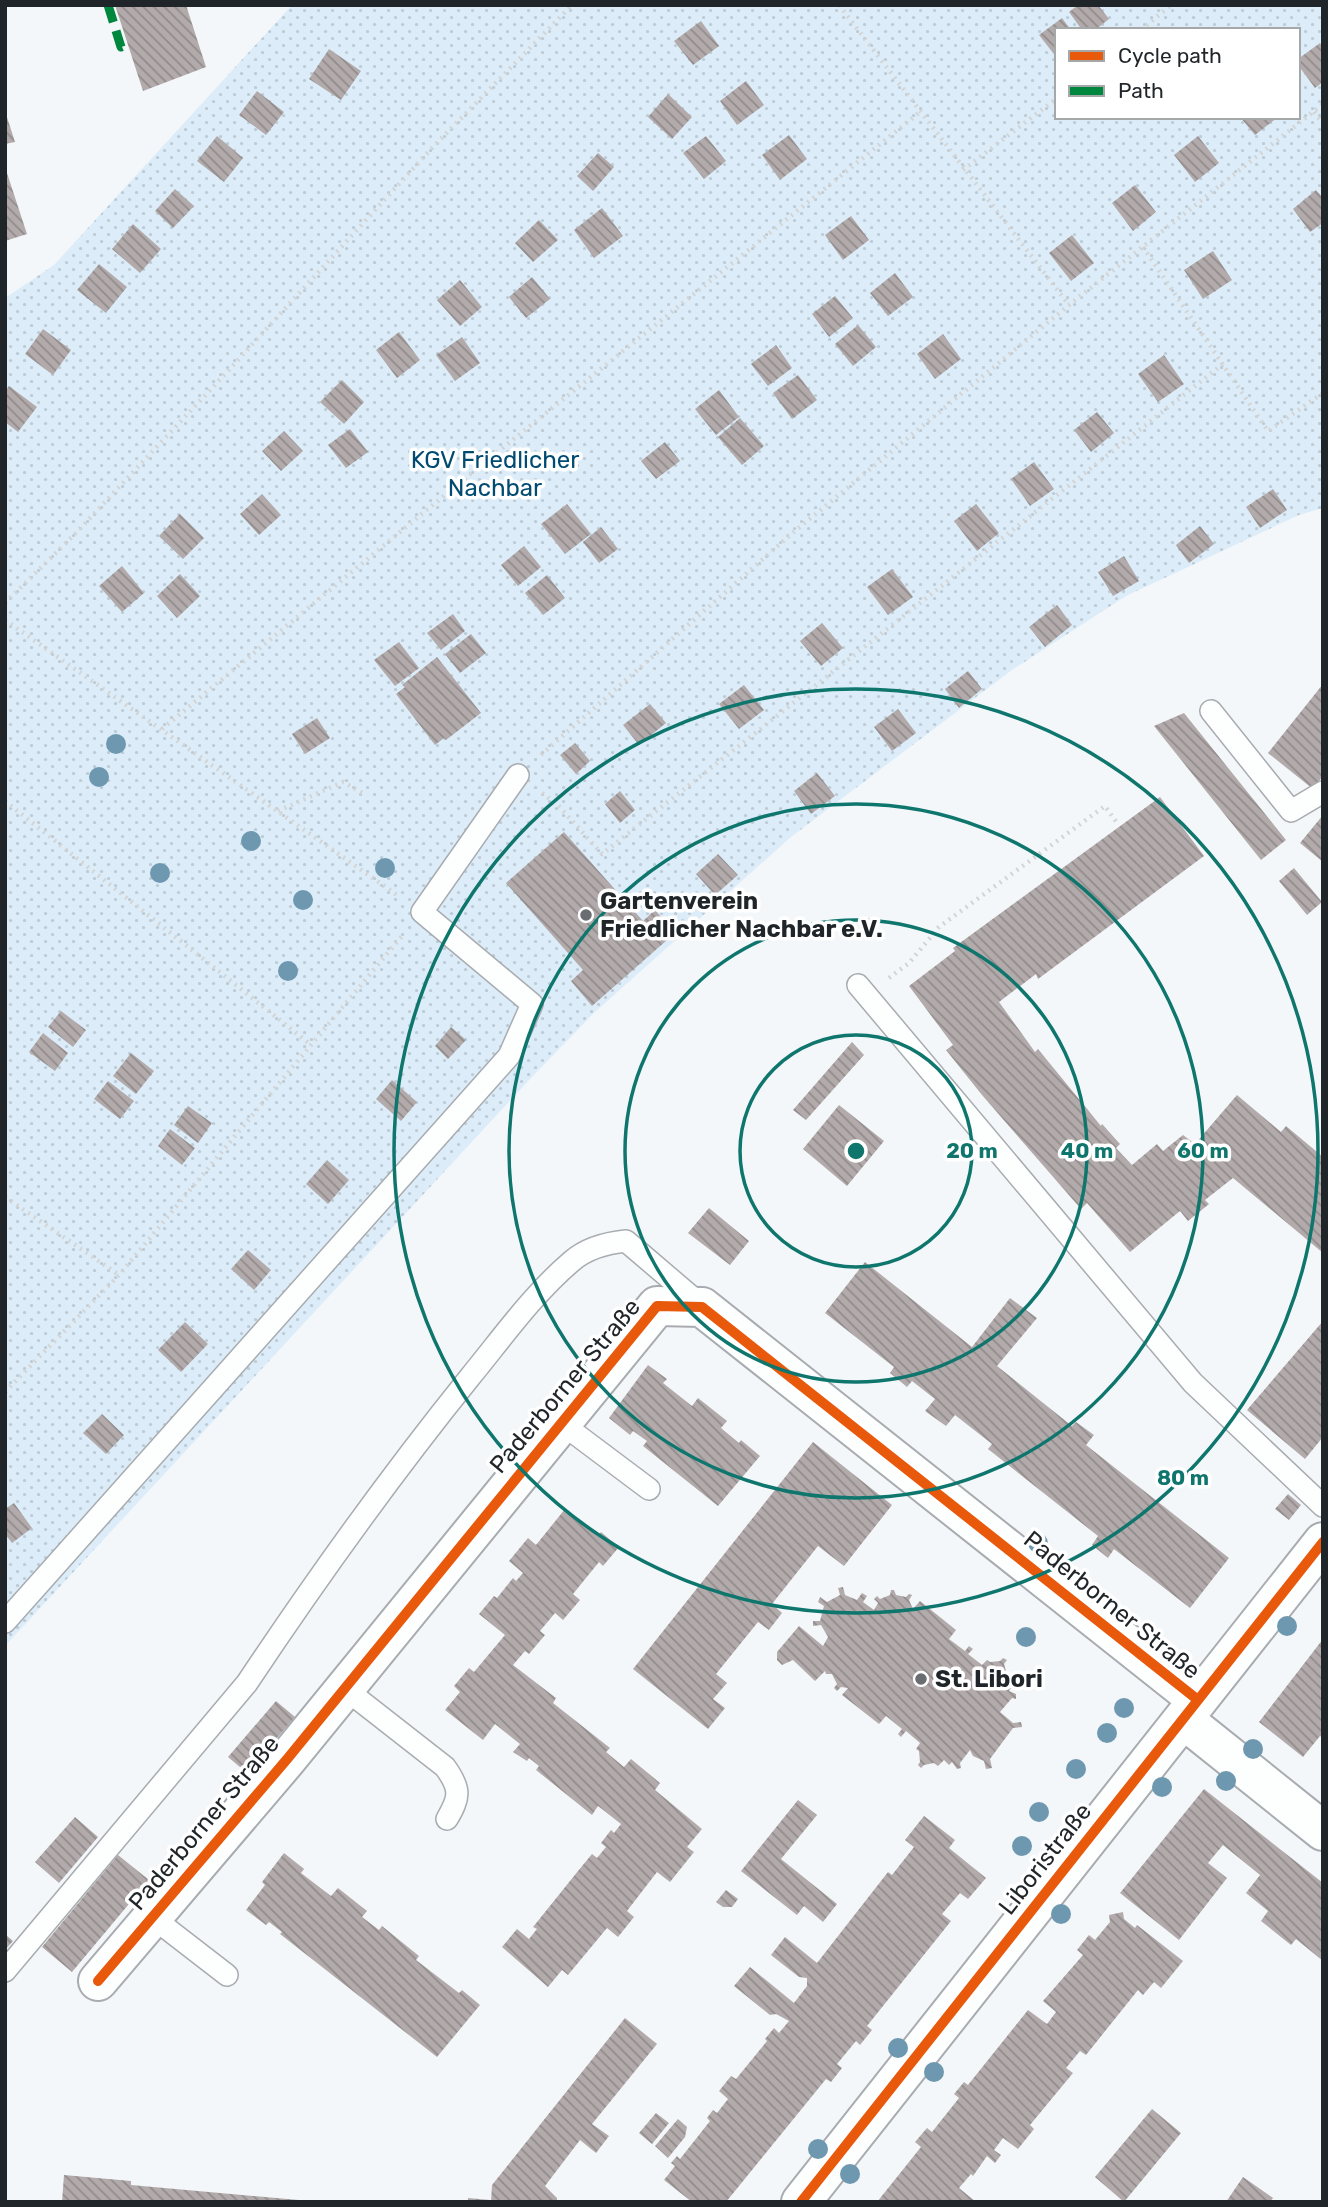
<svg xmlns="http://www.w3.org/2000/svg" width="1328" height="2207" viewBox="0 0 1328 2207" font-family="Rubik,sans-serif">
<defs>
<pattern id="garden-dots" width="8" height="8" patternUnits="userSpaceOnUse" patternTransform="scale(1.75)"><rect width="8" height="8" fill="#dcedf9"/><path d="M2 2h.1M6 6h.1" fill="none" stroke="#bccbd5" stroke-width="1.8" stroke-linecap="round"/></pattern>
<pattern id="building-back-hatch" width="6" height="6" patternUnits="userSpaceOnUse" patternTransform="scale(1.75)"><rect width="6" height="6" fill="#b3abab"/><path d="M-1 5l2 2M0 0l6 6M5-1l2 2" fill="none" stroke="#918b8b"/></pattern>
</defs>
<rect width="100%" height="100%" fill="#f4f7fa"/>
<path fill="url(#garden-dots)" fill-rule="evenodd" d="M292,5h1031v503l-24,7 -173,81 -114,74 -221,167 -197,176 -62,64 -527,569v-1348l49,-33zM1057,30h241v87h-241z"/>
<path fill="url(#building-back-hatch)" d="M115,5h71l20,62 -63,24z
M1078,5h20l11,14 -14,11h-13l-13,-18z
M1062,18l9,12h-14v28l-18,-23z
M701,21l18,25 -26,19 -19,-24z
M1320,43l3,4v35l-8,6 -17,-23v-6z
M329,49l32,22 -20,29 -32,-21z
M746,81l18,24 -27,20 -17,-24z
M257,91l27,21 -18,23 -27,-20z
M668,94l24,23 -20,22 -24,-22z
M5,111l10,31 -10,2z
M1240,117h38l-23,18z
M789,135l18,24 -27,21 -18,-25z
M217,136l26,22 -19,24 -27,-21z
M706,136l20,25 -22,18 -21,-26z
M1198,136l21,27 -24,19 -21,-27z
M598,153l16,14 -21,24 -16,-15z
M5,167l22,67 -22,7z
M1135,185l21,27 -23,19 -21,-28z
M175,189l19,17 -21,22 -18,-17z
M1316,190l7,8v25l-13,9 -17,-23z
M602,208l21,28 -29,22 -20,-28z
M851,216l18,24 -26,20 -18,-25z
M539,220l19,20 -25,22 -18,-19z
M133,224l28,25 -21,24 -28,-24z
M1072,235l22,28 -23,18 -22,-28z
M1213,251l19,29 -29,19 -19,-29z
M99,264l28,23 -21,26 -29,-23z
M895,273l18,24 -25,19 -18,-23z
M532,277l18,22 -24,19 -17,-21z
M460,280l22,27 -22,19 -23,-26z
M835,296l18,22 -24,19 -17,-23z
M858,325l18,22 -23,19 -18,-22z
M43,329l28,21 -18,25 -28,-21z
M399,332l21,28 -23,18 -21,-28z
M943,334l18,25 -26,20 -18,-25z
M462,337l18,26 -25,18 -19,-26z
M776,345l16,23 -24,18 -17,-22z
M1164,355l20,29 -26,18 -20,-28z
M798,375l19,25 -25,19 -19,-26z
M342,380l22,22 -20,22 -24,-22z
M9,386l28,21 -19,25 -13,-10v-31z
M719,390l20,27 -23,18 -21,-26z
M1097,412l17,21 -23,19 -17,-22z
M740,418l24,28 -22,19 -24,-28z
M350,429l18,23 -22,16 -18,-23z
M284,431l19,20 -22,20 -19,-20z
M665,442l15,19 -24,18 -15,-18z
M1034,462l20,27 -24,17 -19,-27z
M1273,489l14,21 -27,18 -14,-21z
M262,494l19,21 -22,20 -19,-21z
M567,504l24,30 -26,20 -24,-30z
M976,504l23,29 -22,18 -23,-30z
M180,514l24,24 -21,21 -24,-23z
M1200,526l14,18 -25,19 -13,-18z
M601,527l17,22 -19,14 -16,-21z
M524,546l17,21 -23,19 -17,-21z
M1124,556l15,25 -26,15 -15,-24z
M122,566l22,27 -22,19 -23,-26z
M892,569l21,28 -25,18 -21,-28z
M180,574l20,22 -23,22 -20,-22z
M547,575l18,23 -22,17 -18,-22z
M1057,605l15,20 -27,22 -16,-20z
M453,614l12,17 -24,19 -14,-17z
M822,623l21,25 -22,18 -21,-25z
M471,634l15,19 -26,20 -15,-19z
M399,642l20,26 -24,18 -21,-26z
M437,657l44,56 -35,27 -2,-2 -9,7 -39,-51 9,-7 -3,-2z
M968,671l14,18 -23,19 -14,-19z
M1323,684v92l-10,13 -45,-36z
M744,685l20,25 -25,19 -20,-25z
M650,704l16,19 -27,22 -16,-20z
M898,709l18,24 -24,18 -18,-24z
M1184,713l102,127 -25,20 -107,-134z
M317,718l13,20 -25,16 -13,-20z
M575,743l15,18 -14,13 -16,-19z
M817,773l18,23 -24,18 -17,-23z
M620,791l15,19 -15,13 -15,-19z
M1160,797l44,59 -166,123 -2,-5 -37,28 36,50 3,-3 63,77 1,-2 18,20 -4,4 16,17 25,-21 6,7 20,-16 12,9 42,-49 44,37 5,-6 37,31v96l-90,-75 -28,22 4,4 -21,17 -8,-10 -50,41 -43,-49 -6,6 -99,-114 -36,-45 7,-5 -44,-59 46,-35 -2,-3z
M1323,815v47l-23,-19z
M564,832l79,89 12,-11 20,23 -83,73 -21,-25 12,-11 -77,-87z
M718,854l20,21 -23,20 -19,-21z
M1294,868l28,34 -15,13 -28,-34z
M61,1011l25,19 -13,17 -25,-20z
M451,1027l15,13 -18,19 -13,-13z
M43,1033l25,20 -13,18 -26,-19z
M852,1042l12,13 -58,65 -13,-10z
M131,1053l23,18 -18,23 -23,-18z
M392,1080l25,22 -16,19 -25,-22z
M108,1081l26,20 -14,18 -26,-20z
M839,1105l45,36 -37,45 -44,-37z
M188,1106l24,17 -14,20 -24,-18z
M170,1129l25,19 -13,17 -24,-19z
M327,1160l22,20 -21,24 -22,-20z
M709,1208l40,33 -19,24 -42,-32z
M248,1250l23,20 -17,20 -23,-21z
M865,1262l107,85 38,-49 27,20 -40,48 75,60 4,-4 18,13 -8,10 143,113 -39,50 -76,-59 -6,9 -16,-13 6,-9 -110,-87 4,-5 -37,-29 -9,11 -21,-15 10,-12 -23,-18 -5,6 -17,-14 4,-6 -69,-54z
M1323,1321v116l-18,22 -58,-49z
M185,1322l23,22 -27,28 -23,-22z
M648,1365l19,14 -4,4 29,23 6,-8 29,23 -6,7 18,15 2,-3 19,16 -42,50 -75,-60 4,-5 -14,-10 -3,4 -21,-17z
M102,1414l22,21 -18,19 -23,-21z
M813,1442l79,63 -48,61 -26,-20 -46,58 10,9 -13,17 -11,-8 -42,52 11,9 -14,16 12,9 -17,21 -75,-60z
M1288,1494l13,11 -12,15 -14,-11z
M14,1503l18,25 -20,15 -7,-9v-25z
M565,1509l33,27 3,-4 18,15 -16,19 -4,-4 -26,32 7,6 -17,20 -8,-7 -15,18 5,4 -16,19 -4,-3 -12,14 43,33 -3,5 57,45 -4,4 18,15 7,-8 29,24 -5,7 47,39 -15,18 7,5 -24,30 -13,-10 -30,39 7,6 -16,20 -11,-9 -39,47 -6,-5 -14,17 -46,-40 15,-18 12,10 8,-10 -4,-2 45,-56 14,-17 5,4 9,-11 -5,-4 10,-13 3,3 7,-9 -23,-18 -6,9 -56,-45 3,-4 -10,-8 -2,3 -14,-9 7,-8 -25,-20 -12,16 -38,-30 15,-18 -6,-6 15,-18 5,4 31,-37 -26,-21 15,-18 3,2 16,-20 3,3 7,-8 -14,-12 19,-23 8,7z
M843,1587l2,8 12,5 5,-7 5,3 -4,6 11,8 4,-7 -4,-4 3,-3 3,3 10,-4 1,-5h3l2,5 10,2 3,-3 3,1 -3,5 4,9 7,-8 36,29 -7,9 16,12 4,-5 4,3 -5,5 14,11 5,-5 3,2 10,-1 3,-3 4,2 -3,4 3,10 3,2 -4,8 5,4 -2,3 7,3v5l-4,-1 -12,14 13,11 8,-1 1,5 -9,1 -23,31 2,9 -6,1 -2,-8 -11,-5 -3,-6 -10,13 1,5 -4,1 -5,-7 -3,3 -5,-5 -6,6 -4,-3 -10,2 -3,3 -3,-3 2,-3 -1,-11 -3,-2 4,-6 -14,-12 -5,6 -3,-3 4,-5 -16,-13 -7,8 -37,-29 6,-7 -7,-1 -4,4 -3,-3 3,-4 -5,-10h-6l-1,-3 -10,10 -22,-21 -11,5 -5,-5v-8l22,-26 24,20 5,-9 -7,-12 -8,1v-5h7l4,-15 -6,-4 2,-5 7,5 13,-7 -2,-7z
M1323,1639v99l-3,-2 -17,21 -44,-35z
M276,1701l19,16 -48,56 -19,-16z
M1204,1789l119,94v78l-27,-22 -5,6 -30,-24 7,-10 -22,-18 14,-18 -37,-30 -15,18 19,15 -48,62 -59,-47z
M798,1800l19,15 -36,44 56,45 -14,18 -19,-16 -7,9 -56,-44z
M924,1816l31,24 -6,8 37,30 -18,21 -8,-6 -18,21 9,7 -84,105 5,4 -12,15 -4,-4 -19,23 5,4 -11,14 -5,-3 -100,123h-34l-28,-22 11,-14 -4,-3 6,-7 3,3 30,-38 -3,-3 6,-8 4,3 11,-14 -9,-8 12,-15 5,3 31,-38 -2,-2 9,-11 5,5 10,-12 -13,-7 -6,1 -36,-29 16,-19 44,36 13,-17v-8l-8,-1 -28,-22 14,-18 32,26 71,-91 4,3 22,-28 -9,-7z
M75,1817l23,20 -39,46 -24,-21z
M284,1853l20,16 -3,4 30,23 7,-8 29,23 -5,6 17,13 3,-4 37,30 -3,4 43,33 3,-3 18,15 -43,52 -157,-123 2,-2 -13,-10 -3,3 -20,-15 19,-25 -3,-3z
M118,1855l31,25 -77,92 -30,-25z
M726,1890l12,9 -6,8h-9l-7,-5z
M1123,1912l1,7 11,9 2,-3 46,36 -22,27 -7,-6 -11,13 -5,-5 -52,65 -6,-4 -14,17 7,5 -43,52 4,4 -16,20 -15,-11 -9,12 7,5 -6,8 -8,-7 -14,20 -2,-2 -12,14 17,14h-99l44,-55 -6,-5 12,-14 5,4 27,-34 -5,-4 10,-12 4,3 60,-75 19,14 9,-12 -13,-11 40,-46 -6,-5 12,-15 6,5 15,-18 -1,-7z
M5,1934l8,7 -8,9z
M625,2018l32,26 -65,80 17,12 -13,17 -16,-13 -35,46 12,12v4h-66l1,-17z
M1152,2109l29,24 -57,69 -29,-25z
M656,2113l13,10 -17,21 -13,-11z
M678,2119l9,8 -2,10 -17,21 -13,-12z
M64,2175l67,6v4l168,15v2h-237z
M1243,2177l30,21 -3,4h-44z
M468,2198l22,2v2h-22z"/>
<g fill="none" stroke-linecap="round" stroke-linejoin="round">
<defs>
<path id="lane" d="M1211,711l80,100 32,-19
M858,985l335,398 130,123
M561,1423l88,66
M5,1622l504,-566 23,-52 -110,-92 96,-137
M344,1688l101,79c16,22 15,30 2,52
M152,1917l75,58
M5,1971l242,-288c70,-105 144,-208 223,-306 32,-39 63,-83 102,-116 15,-13 34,-18 54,-20l75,64"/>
<path id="street" d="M1183,1719l140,112
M98,1981l190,-223 369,-452 45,1 496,393
M801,2202l522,-660"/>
</defs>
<use href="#lane" stroke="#a8acb0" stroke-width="24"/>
<use href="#street" stroke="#a8acb0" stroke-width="42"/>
<path stroke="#d3d4d5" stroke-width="4.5" stroke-dasharray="2 5" stroke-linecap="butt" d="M839,5l230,300
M1141,30l30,-25
M1314,112l9,12
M963,170l94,-72
M1143,247l125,184 55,-38
M5,603l69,-68 153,-163 204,-223 141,-144
M5,620l392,275
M162,729l307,-254 451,-363
M541,755l248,-219 280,-231 254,-201
M542,793l16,12 44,49 621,-490
M5,801l305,243
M278,811l65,-29 23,13
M889,978l20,-15 30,-36 166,-121 12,17
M5,1197l114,78
M5,1392l114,-117 283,-339"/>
<use href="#lane" stroke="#fdfefe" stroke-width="21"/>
<use href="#street" stroke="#fdfefe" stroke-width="38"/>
<path stroke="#00873e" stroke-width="9" stroke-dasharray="18 9" stroke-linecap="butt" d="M108,5l13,42 7,-3"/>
<defs>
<path id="cycleway" d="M98,1981l190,-223 369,-452 45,1 496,393
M801,2202l522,-660"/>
</defs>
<use href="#cycleway" stroke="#fff" stroke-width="15"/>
<use href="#cycleway" stroke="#e8590c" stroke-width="10"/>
</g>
<g fill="#6e98af">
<circle cx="116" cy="744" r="10"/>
<circle cx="99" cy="777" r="10"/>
<circle cx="251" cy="841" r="10"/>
<circle cx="385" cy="868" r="10"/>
<circle cx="160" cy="873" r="10"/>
<circle cx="303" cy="900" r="10"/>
<circle cx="288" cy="971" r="10"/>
<circle cx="1038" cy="1543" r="10"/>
<circle cx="1287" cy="1626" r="10"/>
<circle cx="1026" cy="1637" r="10"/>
<circle cx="1124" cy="1708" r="10"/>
<circle cx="1107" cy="1733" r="10"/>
<circle cx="1253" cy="1749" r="10"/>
<circle cx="1076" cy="1769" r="10"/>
<circle cx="1226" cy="1781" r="10"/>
<circle cx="1162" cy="1787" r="10"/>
<circle cx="1039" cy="1812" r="10"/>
<circle cx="1022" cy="1846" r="10"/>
<circle cx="1061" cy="1914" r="10"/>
<circle cx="898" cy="2048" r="10"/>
<circle cx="934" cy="2072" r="10"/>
<circle cx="818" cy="2149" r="10"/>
<circle cx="850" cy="2174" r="10"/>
</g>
<g fill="none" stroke="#0f766e" stroke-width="3.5">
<circle cx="856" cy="1151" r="116"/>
<circle cx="856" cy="1151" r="231"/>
<circle cx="856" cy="1151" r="347"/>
<circle cx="856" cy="1151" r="462"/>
</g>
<g fill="#6a6e72" stroke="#fff" stroke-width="2.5">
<circle cx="586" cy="915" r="7"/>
<circle cx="921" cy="1679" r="7"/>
</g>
<g text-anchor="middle" stroke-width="7" stroke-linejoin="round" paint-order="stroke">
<g font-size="24" fill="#014b72" stroke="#fff">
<text x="495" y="468">KGV Friedlicher<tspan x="495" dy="28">Nachbar</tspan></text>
</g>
<g font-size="24" font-weight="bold" fill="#1f2529" stroke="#fff" text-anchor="start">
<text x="600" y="909">Gartenverein<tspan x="600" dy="28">Friedlicher Nachbar e.V.</tspan></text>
<text x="935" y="1687">St. Libori</text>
</g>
<g font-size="24" fill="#1f2529" stroke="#fff">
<text transform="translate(565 1386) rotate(-50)" y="8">Paderborner Straße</text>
<text transform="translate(1112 1605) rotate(39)" y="8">Paderborner Straße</text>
<text transform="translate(204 1823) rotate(-50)" y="8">Paderborner Straße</text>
<text transform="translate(1045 1859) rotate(-52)" y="8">Liboristraße</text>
</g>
</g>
<circle cx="856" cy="1151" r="10" fill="#0f766e" stroke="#fff" stroke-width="3.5"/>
<g font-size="21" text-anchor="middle" font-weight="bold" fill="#0f766e" stroke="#fff" stroke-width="7" stroke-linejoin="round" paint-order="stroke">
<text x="972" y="1158">20 m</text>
<text x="1087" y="1158">40 m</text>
<text x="1203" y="1158">60 m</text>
<text x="1183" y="1485">80 m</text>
</g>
<rect width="1328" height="2207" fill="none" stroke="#1f2529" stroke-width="14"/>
<rect x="1055" y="28" width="245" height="91" fill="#ffffff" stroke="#a5a8a9" stroke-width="2"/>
<rect x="1069" y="51" width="35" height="10" fill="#e8590c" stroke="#a5a8a9" stroke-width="2"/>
<text x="1118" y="63" font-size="21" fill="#1f2529">Cycle path</text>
<rect x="1069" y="86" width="35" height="10" fill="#00873e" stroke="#a5a8a9" stroke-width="2"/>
<text x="1118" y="98" font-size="21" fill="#1f2529">Path</text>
</svg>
